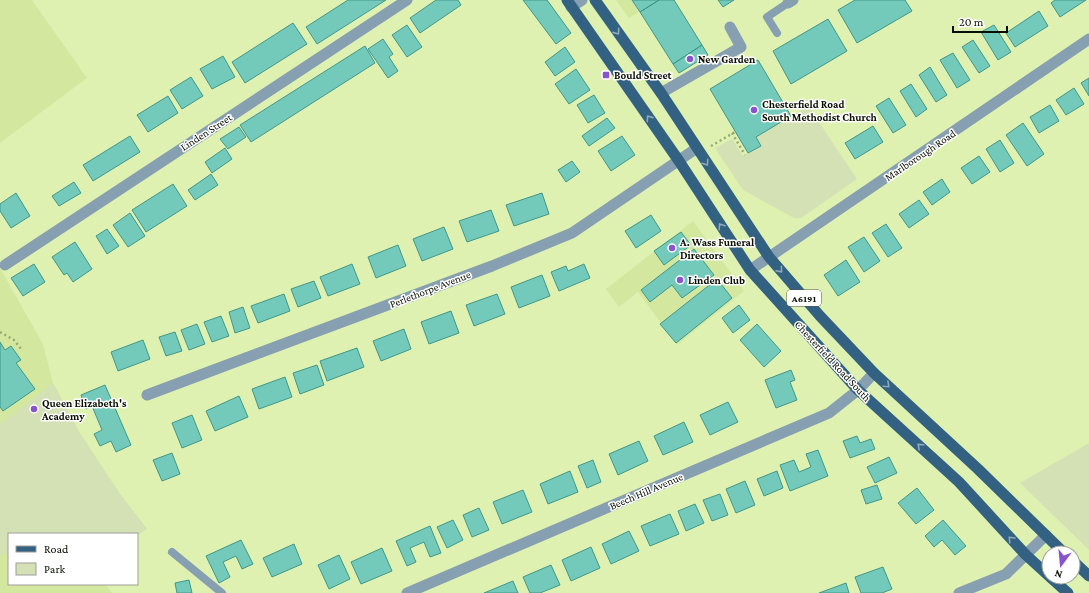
<svg xmlns="http://www.w3.org/2000/svg" width="1089" height="593" viewBox="0 0 1089 593" font-family="'Crimson Pro',serif">
<rect width="100%" height="100%" fill="#dff1b0"/>
<path fill="#d3e79f" d="M0,0h32l55,78 -87,65z
M616,0h43l-30,18z
M693,221l51,70 -67,54 -39,-53 -19,15 -13,-18z
M0,268l43,76 10,39 28,52 39,59 27,35 -10,7v-2h-128v50h96l7,9h-112z"/>
<path fill="#d4e1b4" d="M808,106l49,73 -56,39h-7l-51,-28 -28,-42 17,-9 11,17 18,-10 -5,-9z
M53,383l28,52 39,59 27,35 -10,6v-1h-128v16l-9,6v-132z
M1089,443v107l-69,-67z"/>
<path fill="#74caba" stroke="#409789" d="M348,0h38l-69,44 -11,-17z
M436,0h22l3,5 -41,28 -10,-15z
M523,0h24l24,33 -15,11z
M632,0h27l-19,12z
M659,0h15l28,45 -29,19 -33,-52z
M718,0h16l-11,7z
M855,0h50l7,11 -55,32 -19,-33z
M1055,0h31l-26,17 -9,-14z
M1039,11l9,15 -33,21 -9,-14z
M828,19l19,32 -56,33 -18,-33z
M293,23l14,21 -62,39 -13,-21z
M407,25l15,22 -15,10 -15,-22z
M994,25l17,27 -13,8 -17,-28z
M383,39l10,15 -4,3 9,14 -10,7 -20,-29z
M973,40l17,26 -11,7 -17,-26z
M702,45l6,10 -29,18 -6,-9z
M365,46l10,17 -124,79 -11,-17z
M565,47l10,15 -20,14 -10,-14z
M953,53l17,27 -13,8 -17,-28z
M223,56l12,21 -23,12 -12,-20z
M758,60l33,56 -35,21 5,9 -13,7 -38,-64z
M930,67l17,28 -11,7 -17,-27z
M576,69l14,21 -21,14 -14,-20z
M191,77l12,19 -21,13 -12,-19z
M1089,78v18l-8,-13z
M911,84l16,25 -11,8 -16,-26z
M1074,88l10,16 -18,11 -10,-15z
M594,95l11,18 -17,10 -11,-18z
M168,96l10,17 -30,19 -11,-17z
M889,98l17,27 -13,8 -17,-27z
M1050,105l9,16 -20,12 -9,-16z
M607,118l8,10 -26,18 -7,-10z
M1023,123l21,31 -17,12 -21,-31z
M873,126l10,16 -28,17 -10,-16z
M239,127l7,10 -18,12 -8,-10z
M130,136l10,16 -47,29 -10,-16z
M622,136l13,19 -24,16 -13,-20z
M1000,140l14,23 -14,9 -14,-23z
M225,148l7,11 -20,14 -7,-11z
M979,156l11,16 -18,12 -11,-16z
M572,161l8,11 -14,10 -8,-12z
M211,174l7,11 -23,15 -7,-10z
M942,179l8,13 -18,13 -9,-13z
M74,182l7,11 -22,13 -7,-10z
M173,184l14,22 -41,26 -14,-22z
M16,193l14,23 -19,12 -11,-17v-7z
M542,193l7,21 -35,12 -8,-21z
M919,200l10,14 -20,14 -10,-14z
M491,210l8,21 -32,11 -8,-21z
M130,213l15,23 -17,11 -15,-22z
M651,215l10,16 -25,17 -11,-17z
M886,224l16,24 -14,9 -16,-24z
M444,227l9,22 -31,12 -9,-22z
M107,229l12,17 -12,8 -11,-18z
M681,232l10,13 -27,20 -10,-14z
M864,237l16,24 -16,11 -16,-25z
M75,242l17,27 -19,13 -6,-9 -3,2 -12,-18z
M398,245l8,21 -30,12 -8,-21z
M694,249l20,26 -32,23 -10,-13 -22,17 -9,-12z
M846,260l14,22 -22,14 -14,-21z
M34,264l11,18 -22,14 -12,-18z
M352,264l8,20 -32,12 -8,-19z
M584,264l6,14 -31,13 -8,-19 15,-6 2,5z
M542,275l8,21 -31,12 -8,-21z
M717,279l15,19 -56,45 -16,-19z
M314,281l7,17 -23,9 -7,-18z
M284,294l6,17 -32,12 -7,-17z
M497,294l8,20 -31,12 -8,-21z
M739,305l11,15 -17,13 -11,-15z
M243,307l7,21 -15,5 -6,-21z
M451,311l8,22 -30,11 -8,-22z
M221,316l8,20 -17,6 -8,-20z
M197,324l8,20 -16,6 -8,-20z
M757,324l24,27 -17,16 -24,-27z
M404,329l7,20 -30,12 -8,-20z
M175,332l7,19 -16,5 -7,-19z
M143,340l7,19 -32,12 -7,-19z
M0,342l5,8 6,-4 10,14 -5,3 19,26 -32,22 -3,-4z
M357,348l7,19 -37,14 -7,-20z
M317,365l7,20 -24,9 -7,-21z
M791,370l4,10 -5,2 7,18 -21,8 -11,-28z
M285,377l7,20 -33,12 -7,-20z
M105,385l26,60 -15,7 -5,-11 -11,5 -6,-12 8,-4 -10,-24 -6,3 -5,-14z
M239,396l9,21 -33,14 -9,-20z
M728,402l10,20 -28,13 -10,-20z
M192,415l10,25 -20,8 -10,-25z
M684,422l9,20 -30,13 -9,-19z
M857,436l3,7 11,-4 4,10 -25,9 -7,-17z
M639,441l9,20 -30,14 -9,-21z
M818,450l10,26 -38,15 -10,-26 14,-5 5,12 12,-5 -5,-13z
M172,453l8,21 -18,7 -9,-21z
M889,457l8,16 -22,10 -8,-16z
M593,460l8,22 -14,6 -9,-22z
M570,471l8,21 -30,12 -8,-20z
M777,471l6,17 -19,8 -7,-17z
M745,481l10,24 -19,8 -10,-24z
M877,485l5,14 -16,5 -5,-14z
M917,488l17,22 -18,14 -18,-21z
M523,490l9,22 -30,12 -9,-22z
M720,494l8,21 -16,6 -9,-21z
M695,504l9,19 -18,8 -8,-20z
M479,508l10,22 -17,7 -9,-22z
M670,514l9,20 -29,12 -9,-20z
M453,520l10,20 -16,8 -10,-21z
M943,520l23,26 -11,9 -13,-15 -8,7 -9,-11z
M430,526l11,27 -11,4 -6,-15 -14,6 6,14 -9,4 -11,-25z
M629,531l10,20 -28,13 -9,-20z
M241,540l12,24 -11,5 -6,-13 -13,6 7,15 -11,6 -13,-27z
M294,544l8,20 -30,13 -9,-19z
M591,547l9,21 -29,13 -9,-21z
M382,548l10,23 -31,13 -10,-22z
M339,555l11,24 -21,10 -11,-24z
M551,565l9,20 -20,8h-10l-7,-16z
M883,567l9,22 -10,4h-21l-6,-16z
M189,580l3,13h-15l-2,-10z
M513,581l5,12h-34z
M846,583l3,10h-30z"/>
<g fill="none" stroke-linecap="round" stroke-linejoin="round">
<path stroke="#9aa878" stroke-width="2.5" stroke-dasharray="2 3" stroke-linecap="butt" d="M732,133l13,22
M711,146l24,-14
M0,332l14,8 7,9"/>
<path stroke="#869fb1" stroke-width="8" d="M777,33l-10,-16 21,-14
M172,552l50,41"/>
<path stroke="#869fb1" stroke-width="11" d="M788,3l5,-3
M571,7l11,-7
M661,93l80,-46 -11,-20
M5,265l402,-265
M750,270l339,-231
M147,395l345,-129 80,-33 125,-85
M407,593l422,-180 29,-23 16,-17
M959,593l47,-19 40,-39"/>
<path stroke="#326182" stroke-width="11" d="M567,0l112,161 71,109 108,120 101,92 67,73 23,21
M595,0l66,93 108,164 51,59 54,57 104,96 86,84
M1073,561l16,15
M1050,577l18,16"/>
</g>
<defs><path id="oneway-chevron" d="M-2-3.5L2.5 0L-2 3.5" fill="none" stroke-width="1.6" stroke-linecap="round" stroke-linejoin="round"/></defs>
<g stroke="#8ea8ba">
<use href="#oneway-chevron" transform="translate(617 32) rotate(55)"/>
<use href="#oneway-chevron" transform="translate(649 118) rotate(-125)"/>
<use href="#oneway-chevron" transform="translate(706 163) rotate(56)"/>
<use href="#oneway-chevron" transform="translate(721 226) rotate(-123)"/>
<use href="#oneway-chevron" transform="translate(780 270) rotate(49)"/>
<use href="#oneway-chevron" transform="translate(887 385) rotate(43)"/>
<use href="#oneway-chevron" transform="translate(920 446) rotate(-138)"/>
<use href="#oneway-chevron" transform="translate(1011 539) rotate(-133)"/>
</g>
<g fill="#8853cb" stroke="#fff" stroke-width="1.5">
<circle cx="690" cy="59" r="4"/>
<rect x="602" y="71" width="8" height="8" rx="2"/>
<circle cx="754" cy="110" r="4"/>
<circle cx="672" cy="248" r="4"/>
<circle cx="680" cy="280" r="4"/>
<circle cx="34" cy="409" r="4"/>
</g>
<g text-anchor="middle" stroke-width="3" stroke-linejoin="round" paint-order="stroke">
<rect fill="#fff" stroke="#53564c" stroke-width="1" x="787" y="290" width="34" height="16" rx="3"/>
<g font-size="10" font-weight="bold" fill="#090e00">
<text x="804" y="302">A6191</text>
</g>
<g font-size="11" font-weight="bold" fill="#090e00" stroke="#fff" text-anchor="start">
<text x="698" y="63">New Garden</text>
<text x="614" y="79">Bould Street</text>
<text x="762" y="108">Chesterfield Road<tspan x="762" dy="13">South Methodist Church</tspan></text>
<text x="680" y="246">A. Wass Funeral<tspan x="680" dy="13">Directors</tspan></text>
<text x="688" y="284">Linden Club</text>
<text x="42" y="407">Queen Elizabeth's<tspan x="42" dy="13">Academy</tspan></text>
</g>
<g font-size="11" fill="#090e00" stroke="#fff">
<text transform="translate(206 132) rotate(-33)" y="4">Linden Street</text>
<text transform="translate(920 155) rotate(-34)" y="4">Marlborough Road</text>
<text transform="translate(430 289) rotate(-21)" y="4">Perlethorpe Avenue</text>
<text transform="translate(833 361) rotate(47)" y="4">Chesterfield Road South</text>
<text transform="translate(646 491) rotate(-23)" y="4">Beech Hill Avenue</text>
</g>
</g>
<rect x="8" y="533" width="130" height="52" fill="#ffffff" stroke="#9d9f99"/>
<rect x="16" y="546" width="20" height="6" fill="#326182" stroke="#9d9f99"/>
<text x="44" y="553" font-size="12" fill="#090e00">Road</text>
<rect x="16" y="563" width="20" height="12" fill="#d4e1b4" stroke="#9d9f99"/>
<text x="44" y="573" font-size="12" fill="#090e00">Park</text>
<g transform="translate(1061 565) rotate(196)"><circle r="19" fill="#ffffff" stroke="#9d9f99"/>
<path d="M0-3L7 15L0 10L-7 15Z" fill="#8853cb"/>
<text y="-6" font-size="11" font-weight="bold" text-anchor="middle" fill="#090e00">N</text>
</g>
<path d="M953 26v6h54v-6" fill="none" stroke="#090e00" stroke-width="2"/>
<text x="959" y="26" font-size="12" fill="#090e00" stroke="#ffffff" stroke-width="3" paint-order="stroke">20 m</text>
</svg>
